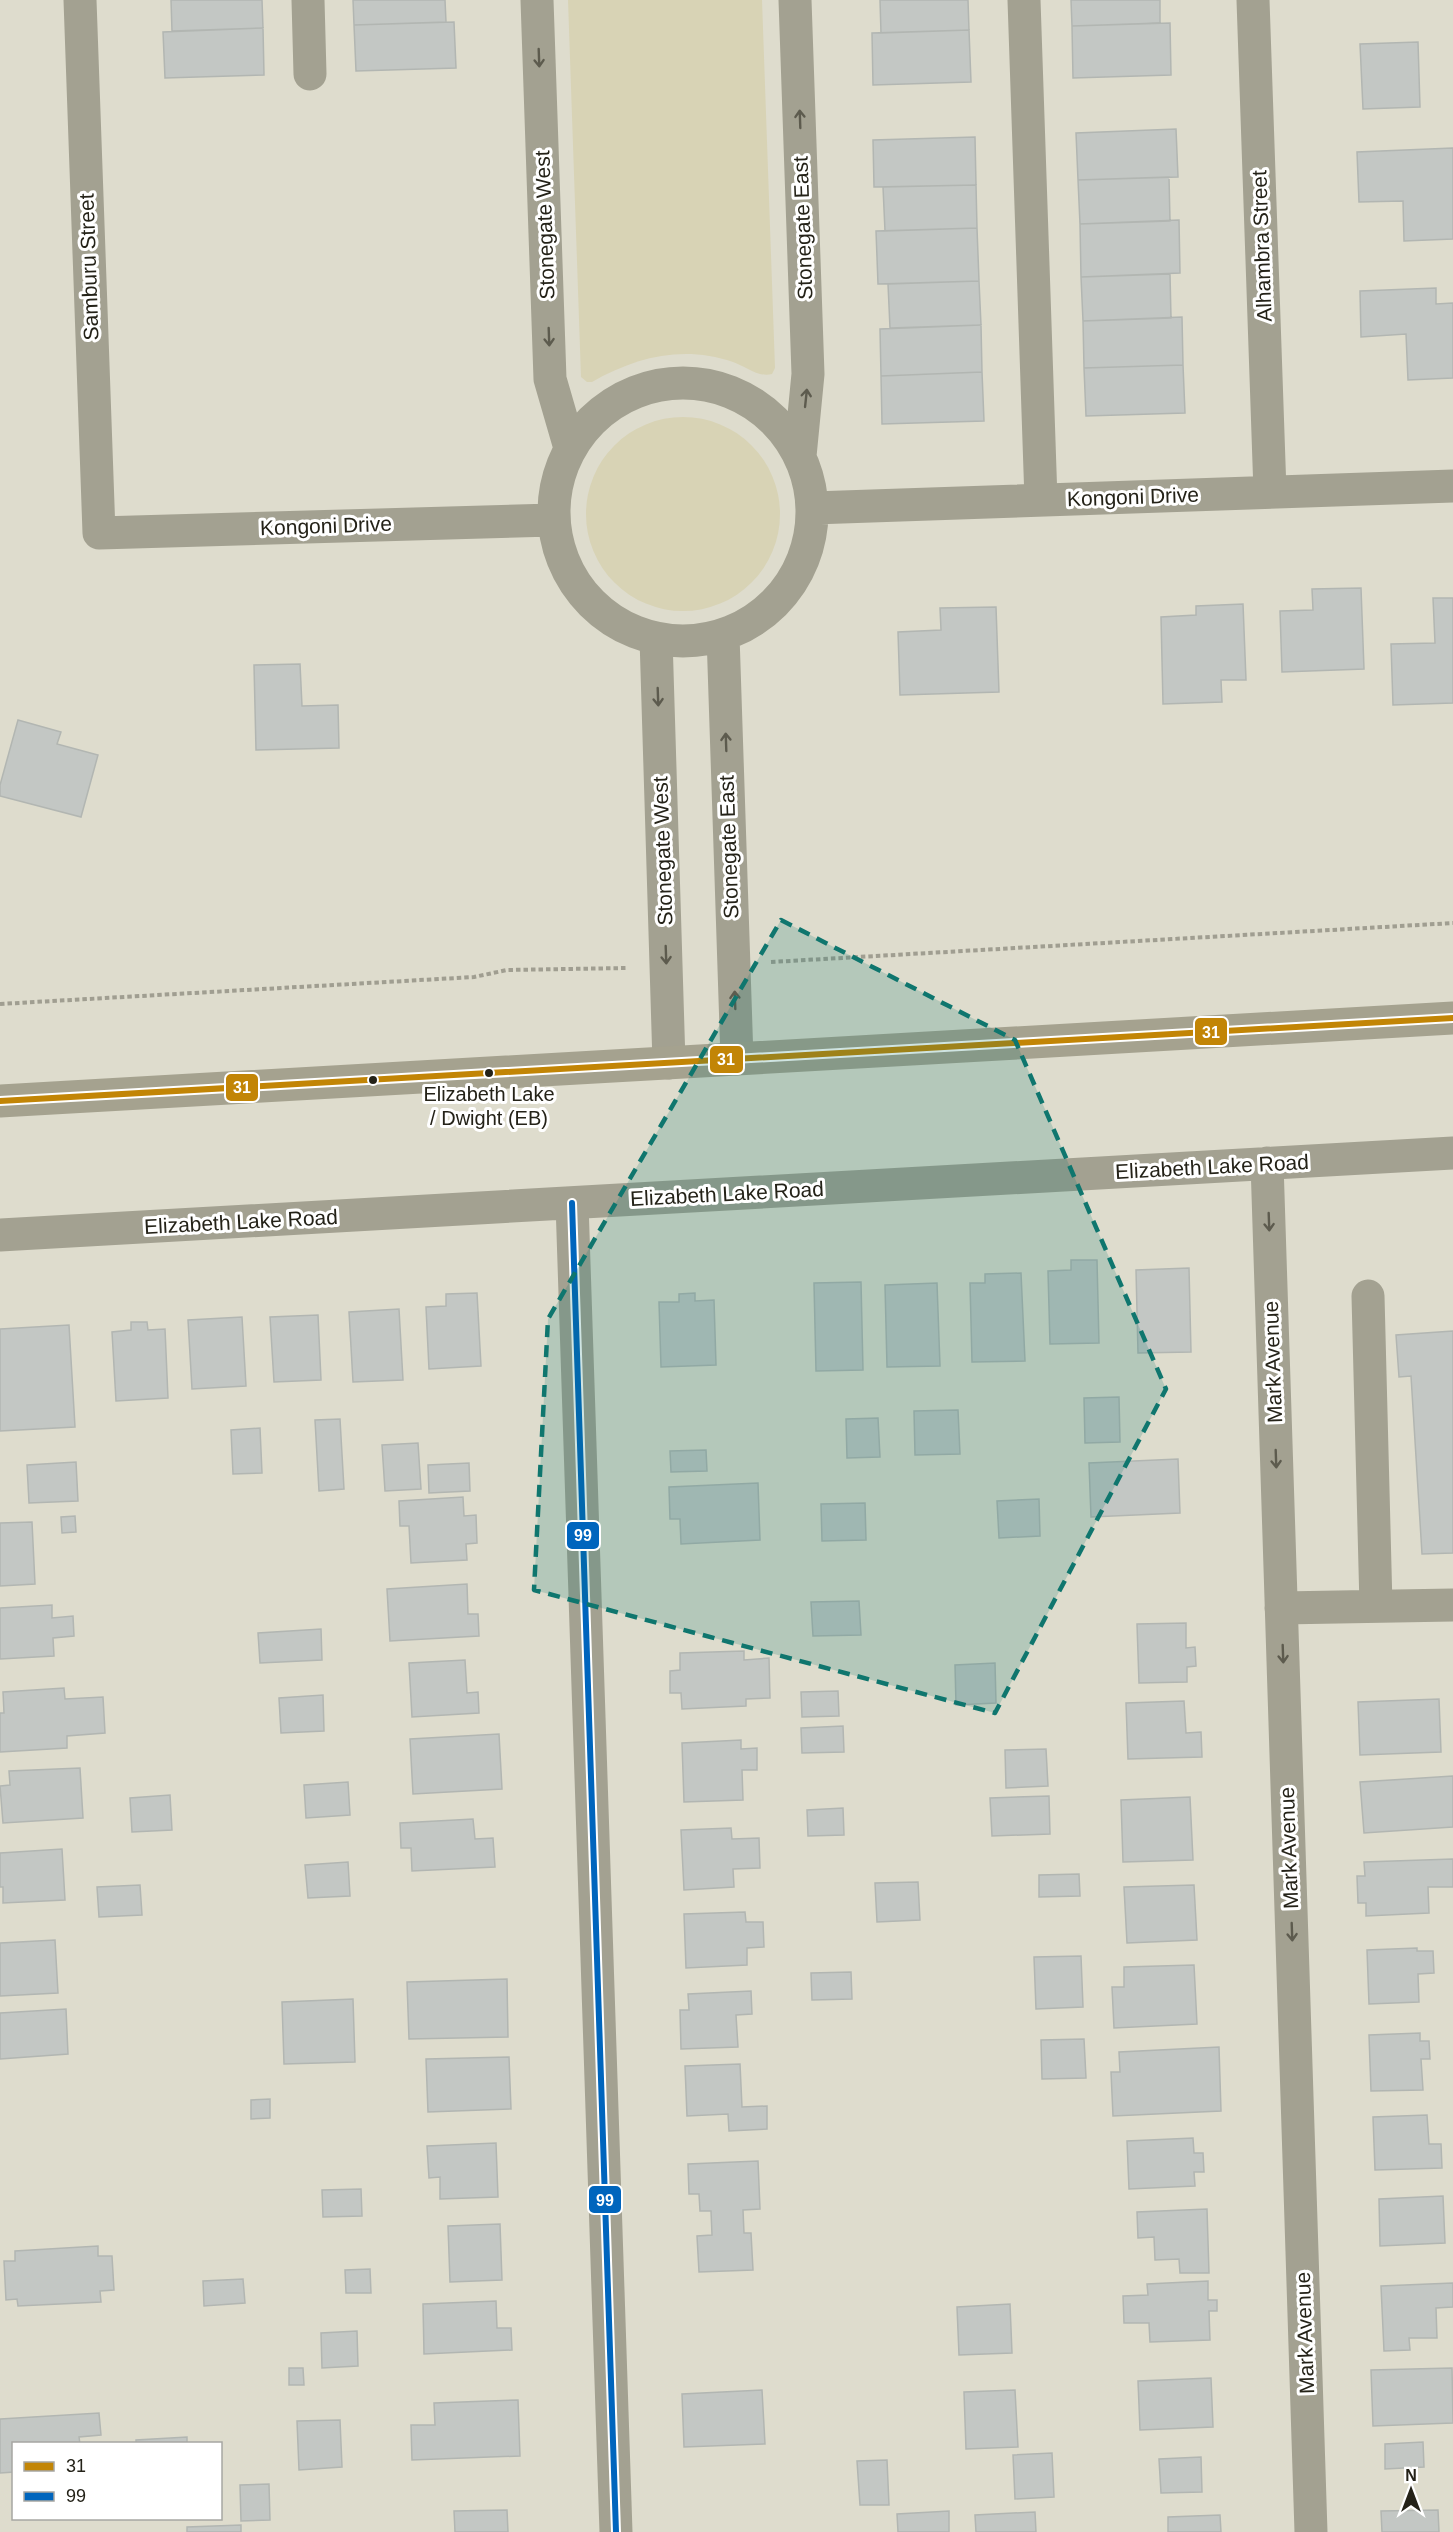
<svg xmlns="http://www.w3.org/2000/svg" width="1453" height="2532" viewBox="0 0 1453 2532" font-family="Helvetica,sans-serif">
<rect width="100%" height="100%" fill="#dedccd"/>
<path fill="#d8d3b5" d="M568,0h194l13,368 -3,6c-13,4 -27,-8 -39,-12 -50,-17 -97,-5 -141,20h-5l-6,-5z
M586 514a97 97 0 1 1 194 0a97 97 0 1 1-194 0Z"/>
<path fill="#c3c7c4" stroke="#b2b6b2" stroke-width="1.5" d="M171,0h91l1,28 -91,3z
M353,0h92l1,22 -92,3z
M880,0h88l1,30 -88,3z
M1071,0h89v23l-88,3z
M454,22l2,46 -100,3 -2,-46z
M1170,23l1,52 -98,3 -1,-52z
M263,28l1,47 -99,3 -2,-46z
M969,30l2,52 -98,3 -1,-52z
M1418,42l2,65 -57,2 -3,-65z
M1176,129l2,48 -100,3 -2,-47z
M975,137l1,48 -102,2 -1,-47z
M1453,148v91l-49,2 -1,-40 -44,1 -2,-50z
M1169,177l1,44 -90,3 -2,-44z
M976,185l1,43 -92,3 -2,-44z
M1179,220l1,53 -99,4 -1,-53z
M977,228l2,53 -101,3 -2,-53z
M1170,274l1,44 -88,3 -2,-44z
M979,281l2,44 -91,3 -2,-44z
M1436,288v16l17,-1v75l-45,2 -2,-46 -45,3 -1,-46z
M1182,317l1,48 -99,3 -1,-47z
M981,325l1,47 -101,4 -1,-47z
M1183,365l2,48 -99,3 -2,-48z
M982,372l2,49 -102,3 -1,-48z
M1361,588l3,81 -82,3 -2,-61 33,-1 -1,-21z
M1433,598h20v105l-60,2 -2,-61 44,-1z
M1243,604l3,76h-25l1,22 -59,2 -2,-87 35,-2v-9z
M996,607l3,85 -99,3 -2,-63 43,-2 -1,-22z
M300,664l2,42 36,-1 1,43 -83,2 -2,-85z
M18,720l43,12 -4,12 41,11 -17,62 -81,-21v-11z
M1071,1260h26l2,83 -49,1 -2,-73 23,-1z
M1189,1268l2,84 -53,1 -2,-83z
M1021,1273l4,88 -53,1 -2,-79h15v-9z
M861,1282l2,88 -47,1 -2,-88z
M937,1283l3,83 -53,1 -2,-82z
M477,1293l4,73 -52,3 -3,-62 20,-1v-12z
M695,1293v8l19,-1 2,65 -55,2 -2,-65h20v-8z
M399,1309l4,71 -50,2 -4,-70z
M318,1315l3,65 -47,2 -4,-65z
M242,1317l4,69 -54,3 -4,-69z
M131,1322h16l1,8 17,-1 3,69 -52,3 -4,-69 19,-2z
M69,1325l6,102 -75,4v-102z
M1453,1331v222l-31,1 -11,-178 -12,1 -3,-42z
M1119,1397l1,45 -35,1 -1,-45z
M958,1410l2,44 -45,1 -1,-44z
M878,1418l2,39 -33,1 -1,-39z
M340,1419l4,70 -25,2 -4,-71z
M260,1428l2,45 -29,1 -2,-44z
M418,1443l3,46 -36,2 -3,-46z
M706,1450l1,21 -36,1 -1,-21z
M1178,1459l2,54 -89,4 -2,-54z
M76,1462l2,39 -49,2 -2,-38z
M469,1463l1,28 -41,2 -1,-28z
M758,1483l2,57 -79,4 -1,-25h-10l-1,-32z
M463,1497l1,19 12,-1 1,28 -11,1 1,16 -56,3 -2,-37h-9l-1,-25z
M1039,1499l1,37 -41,2 -2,-37z
M865,1503l1,37 -44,1 -1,-37z
M75,1516l1,16 -14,1 -1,-16z
M32,1522l3,62 -35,2v-63z
M467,1584l1,30h10l1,22 -89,5 -3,-52z
M859,1601l2,34 -48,1 -2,-34z
M52,1605v13l21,-2 1,20 -21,2 1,18 -54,3v-51z
M1186,1623v25l9,-1 1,19 -9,1v15l-48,1 -2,-59z
M321,1629l1,31 -62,3 -2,-30z
M744,1651v9l25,-2 1,40 -24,1v7l-64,3 -1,-16h-11v-22l10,-1v-17z
M465,1660l2,33 11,-1 1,21 -67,4 -3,-54z
M995,1663l1,40 -40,2 -1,-40z
M64,1688l1,11 38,-2 2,36 -38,3v12l-67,4v-39h4l-1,-21z
M838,1691l1,25 -37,1 -1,-25z
M323,1695l1,36 -43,2 -2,-35z
M1439,1699l2,53 -81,3 -2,-53z
M1184,1701l2,32 15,-1 1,25 -74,2 -2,-56z
M843,1726l1,26 -42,1 -1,-25z
M499,1734l3,55 -89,5 -3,-55z
M741,1740v9l16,-1v22h-15l1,30 -59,2 -2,-59z
M1046,1749l2,37 -42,2 -1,-38z
M80,1768l3,50 -80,5 -3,-37 10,-1 -1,-14z
M1453,1776v51l-89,6 -4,-51z
M348,1782l2,33 -44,3 -2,-33z
M170,1795l2,35 -40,2 -2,-34z
M1049,1796l1,38 -58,2 -2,-38z
M1190,1797l3,63 -70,2 -2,-62z
M843,1808l1,27 -36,1 -1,-26z
M473,1819l2,20 18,-1 2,29 -83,4 -1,-23h-10l-1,-25z
M731,1828l1,11 27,-1 1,30 -27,1 1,18 -50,3 -3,-60z
M62,1849l3,51 -62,3v-16h-3v-34z
M1453,1859v28h-25l1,26 -63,3v-13h-8l-1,-27h8l-1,-14z
M348,1862l2,34 -42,2 -3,-33z
M1079,1874l1,22 -41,1v-22z
M918,1882l2,38 -43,2 -2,-39z
M140,1885l2,30 -43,2 -2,-30z
M1194,1885l3,55 -70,3 -3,-56z
M745,1912l1,10h17l1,25 -17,1v17l-61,3 -2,-54z
M55,1940l3,53 -58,3v-53z
M1417,1948v3h16l1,22 -16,1 1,28 -50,2 -2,-54z
M1081,1956l2,51 -47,2 -2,-52z
M1194,1965l3,59 -83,4 -2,-41h12v-20z
M851,1972l1,27 -40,1 -1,-27z
M507,1979l1,58 -99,2 -2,-57z
M751,1991l1,23 -16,1 2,32 -57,2 -1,-39h9l-1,-16z
M353,1999l2,63 -71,2 -2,-62z
M66,2009l2,45 -68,5v-46z
M1420,2033v8h9l1,18h-9l2,31 -52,1 -2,-56z
M1084,2039l2,39 -44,1 -1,-39z
M1219,2047l2,64 -108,5 -2,-44h9l-1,-20z
M509,2057l2,52 -83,3 -2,-53z
M740,2064l2,43 25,-1v23l-38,2 -1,-17 -41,2 -2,-50z
M270,2099v19l-19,1v-19z
M1427,2115l2,29h12l1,24 -67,2 -2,-53z
M1193,2138l1,15h9l1,19h-10l1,14 -66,3 -2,-48z
M496,2143l2,54 -58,2v-22l-11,1 -2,-32z
M758,2161l2,48 -17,1 1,23h7l2,37 -54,2 -2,-36 15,-1 -1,-24h-11l-1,-17h-10l-1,-30z
M361,2189l1,27 -39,1 -1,-27z
M1443,2196l2,47 -65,3 -1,-47z
M1207,2209l2,64h-29l-1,-14 -24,1 -1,-23 -16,1 -1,-26z
M500,2224l2,56 -52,2 -2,-56z
M98,2246v10h14l2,34 -14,1 1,11 -83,4 -1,-7 -11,1 -2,-39h11v-10z
M370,2269l1,24h-25l-1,-23z
M243,2279l2,24 -41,3 -1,-25z
M1208,2281v19h9v11h-8l1,29 -60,2 -1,-19h-25l-1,-27 25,-1 -1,-11z
M1453,2283v24l-17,1 1,30h-28l1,12 -26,1 -3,-65z
M496,2301l1,27h14l1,22 -88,4 -1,-50z
M1010,2304l2,49 -53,2 -2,-48z
M357,2331l1,35 -36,2 -1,-35z
M289,2368h14l1,17h-15z
M1452,2368l1,55 -80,3 -2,-56z
M1211,2378l2,49 -73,3 -2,-49z
M762,2390l3,54 -81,3 -2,-53z
M1015,2390l3,57 -52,2 -2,-57z
M518,2400l2,56 -108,4 -1,-35h24l-1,-22z
M99,2413l2,22 -22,2 1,7h-66v28l-14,1v-54z
M340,2420l2,47 -43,3 -2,-49z
M187,2437v7h-51v-4z
M1423,2442l1,25 -39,2v-25z
M1052,2453l2,44 -39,2 -2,-44z
M1201,2457l1,35 -41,1 -2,-34z
M887,2460l2,45h-29l-3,-44z
M269,2484l1,36 -29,1 -1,-36z
M507,2510l1,22h-53l-1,-21z
M1438,2510l1,22h-57l-1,-21z
M949,2511v21h-51l-1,-18z
M1035,2512l1,20h-60l-1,-17z
M1220,2515l1,17h-53v-15z
M241,2525v7h-54v-5z"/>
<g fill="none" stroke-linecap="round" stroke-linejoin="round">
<path stroke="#a09e91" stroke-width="4" stroke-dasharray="4.5 3" stroke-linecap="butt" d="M771,962l682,-39
M0,1004l474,-27 33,-7 121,-2"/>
<path stroke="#a3a191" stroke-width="33" d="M80,0l19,533 454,-13
M308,0l2,74
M537,0l13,379 20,69
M795,0l13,374 -8,82
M1024,0l17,500
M1253,0l17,492
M554 512a129 129 0 1 1 258 0a129 129 0 1 1-258 0Z
M813,508l640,-22
M723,635l14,424
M656,638l13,425
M1267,1163l44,1369
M572,1203l44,1329
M0,1235l1453,-82
M1368,1296l8,310
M1281,1608l172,-3"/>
<path stroke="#a5a28f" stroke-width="33" d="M0,1101l1453,-83"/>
<defs>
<path id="bus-1" d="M0,1101l1453,-83"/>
<path id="bus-2" d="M572,1203l44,1329"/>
</defs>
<use href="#bus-1" stroke="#fff" stroke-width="10"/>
<use href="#bus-2" stroke="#fff" stroke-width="10"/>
<use href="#bus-1" stroke="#c28506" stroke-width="6"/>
<use href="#bus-2" stroke="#0065bd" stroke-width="6"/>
</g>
<defs><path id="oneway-shaft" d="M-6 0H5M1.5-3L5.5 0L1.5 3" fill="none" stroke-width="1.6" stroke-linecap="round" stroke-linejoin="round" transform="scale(1.5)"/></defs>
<g stroke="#5d5b4e">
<use href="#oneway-shaft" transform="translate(539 58) rotate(88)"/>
<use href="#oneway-shaft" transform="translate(800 119) rotate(-92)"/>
<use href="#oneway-shaft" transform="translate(549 337) rotate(88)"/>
<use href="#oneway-shaft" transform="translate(806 398) rotate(-84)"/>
<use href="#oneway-shaft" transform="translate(658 697) rotate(88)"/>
<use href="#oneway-shaft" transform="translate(726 742) rotate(-92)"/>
<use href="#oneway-shaft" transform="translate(666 955) rotate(88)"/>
<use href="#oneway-shaft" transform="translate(735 1000) rotate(-92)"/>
<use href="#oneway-shaft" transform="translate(1269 1222) rotate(88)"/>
<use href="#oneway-shaft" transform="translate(1276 1459) rotate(88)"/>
<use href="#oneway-shaft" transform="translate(1283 1654) rotate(88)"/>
<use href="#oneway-shaft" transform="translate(1292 1932) rotate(88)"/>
</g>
<path fill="#0f766e" fill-opacity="0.2" stroke="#0f766e" stroke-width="4.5" stroke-dasharray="12 8" stroke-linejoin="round" d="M781,920l234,120 151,349 -171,324 -461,-123 14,-271z"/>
<g fill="#242218" stroke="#fff" stroke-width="2">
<circle cx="489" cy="1073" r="5"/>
<circle cx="373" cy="1080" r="5"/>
</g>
<g text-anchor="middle" stroke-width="6" stroke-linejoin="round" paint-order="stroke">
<g font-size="20" fill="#242218" stroke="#fff">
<text x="489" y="1101">Elizabeth Lake<tspan x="489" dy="24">/ Dwight (EB)</tspan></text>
</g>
<g font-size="21" fill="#242218" stroke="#fff">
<text transform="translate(545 225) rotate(-92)" y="7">Stonegate West</text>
<text transform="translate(803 228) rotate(-92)" y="7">Stonegate East</text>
<text transform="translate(1262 246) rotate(-92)" y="7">Alhambra Street</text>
<text transform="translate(89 267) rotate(-92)" y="7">Samburu Street</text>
<text transform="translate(1133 497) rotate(-2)" y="7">Kongoni Drive</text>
<text transform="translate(326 526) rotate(-2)" y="7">Kongoni Drive</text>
<text transform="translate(729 847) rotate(-92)" y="7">Stonegate East</text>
<text transform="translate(663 851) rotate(-92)" y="7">Stonegate West</text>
<text transform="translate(1212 1167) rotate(-3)" y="7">Elizabeth Lake Road</text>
<text transform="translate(727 1194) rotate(-3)" y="7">Elizabeth Lake Road</text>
<text transform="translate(241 1222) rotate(-3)" y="7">Elizabeth Lake Road</text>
<text transform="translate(1273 1362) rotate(-92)" y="7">Mark Avenue</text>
<text transform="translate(1289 1848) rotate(-92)" y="7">Mark Avenue</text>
<text transform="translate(1305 2333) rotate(-92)" y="7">Mark Avenue</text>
</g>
</g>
<g stroke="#fff" stroke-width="2">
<rect x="1194" y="1017" width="34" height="29" rx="6" fill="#c28506"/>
<rect x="709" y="1045" width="35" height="29" rx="6" fill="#c28506"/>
<rect x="225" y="1073" width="34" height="29" rx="6" fill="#c28506"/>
<rect x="566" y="1521" width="34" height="29" rx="6" fill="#0065bd"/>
<rect x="588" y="2185" width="34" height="29" rx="6" fill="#0065bd"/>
</g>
<g font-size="16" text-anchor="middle" font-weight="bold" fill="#fff">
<text x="1211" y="1038">31</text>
<text x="726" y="1065">31</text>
<text x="242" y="1093">31</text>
<text x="583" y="1541">99</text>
<text x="605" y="2206">99</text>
</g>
<rect x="12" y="2442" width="210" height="78" fill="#ffffff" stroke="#a7a7a3" stroke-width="1.5"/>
<rect x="24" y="2462" width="30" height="9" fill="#c28506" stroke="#a7a7a3" stroke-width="1.5"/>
<text x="66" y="2472" font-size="18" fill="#242218">31</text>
<rect x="24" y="2492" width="30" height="9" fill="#0065bd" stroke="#a7a7a3" stroke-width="1.5"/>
<text x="66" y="2502" font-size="18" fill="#242218">99</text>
<g transform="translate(1411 2490)" stroke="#ffffff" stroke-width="4.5" paint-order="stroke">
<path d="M0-4.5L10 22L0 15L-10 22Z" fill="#242218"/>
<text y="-9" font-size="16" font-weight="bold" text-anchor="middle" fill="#242218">N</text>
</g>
</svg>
